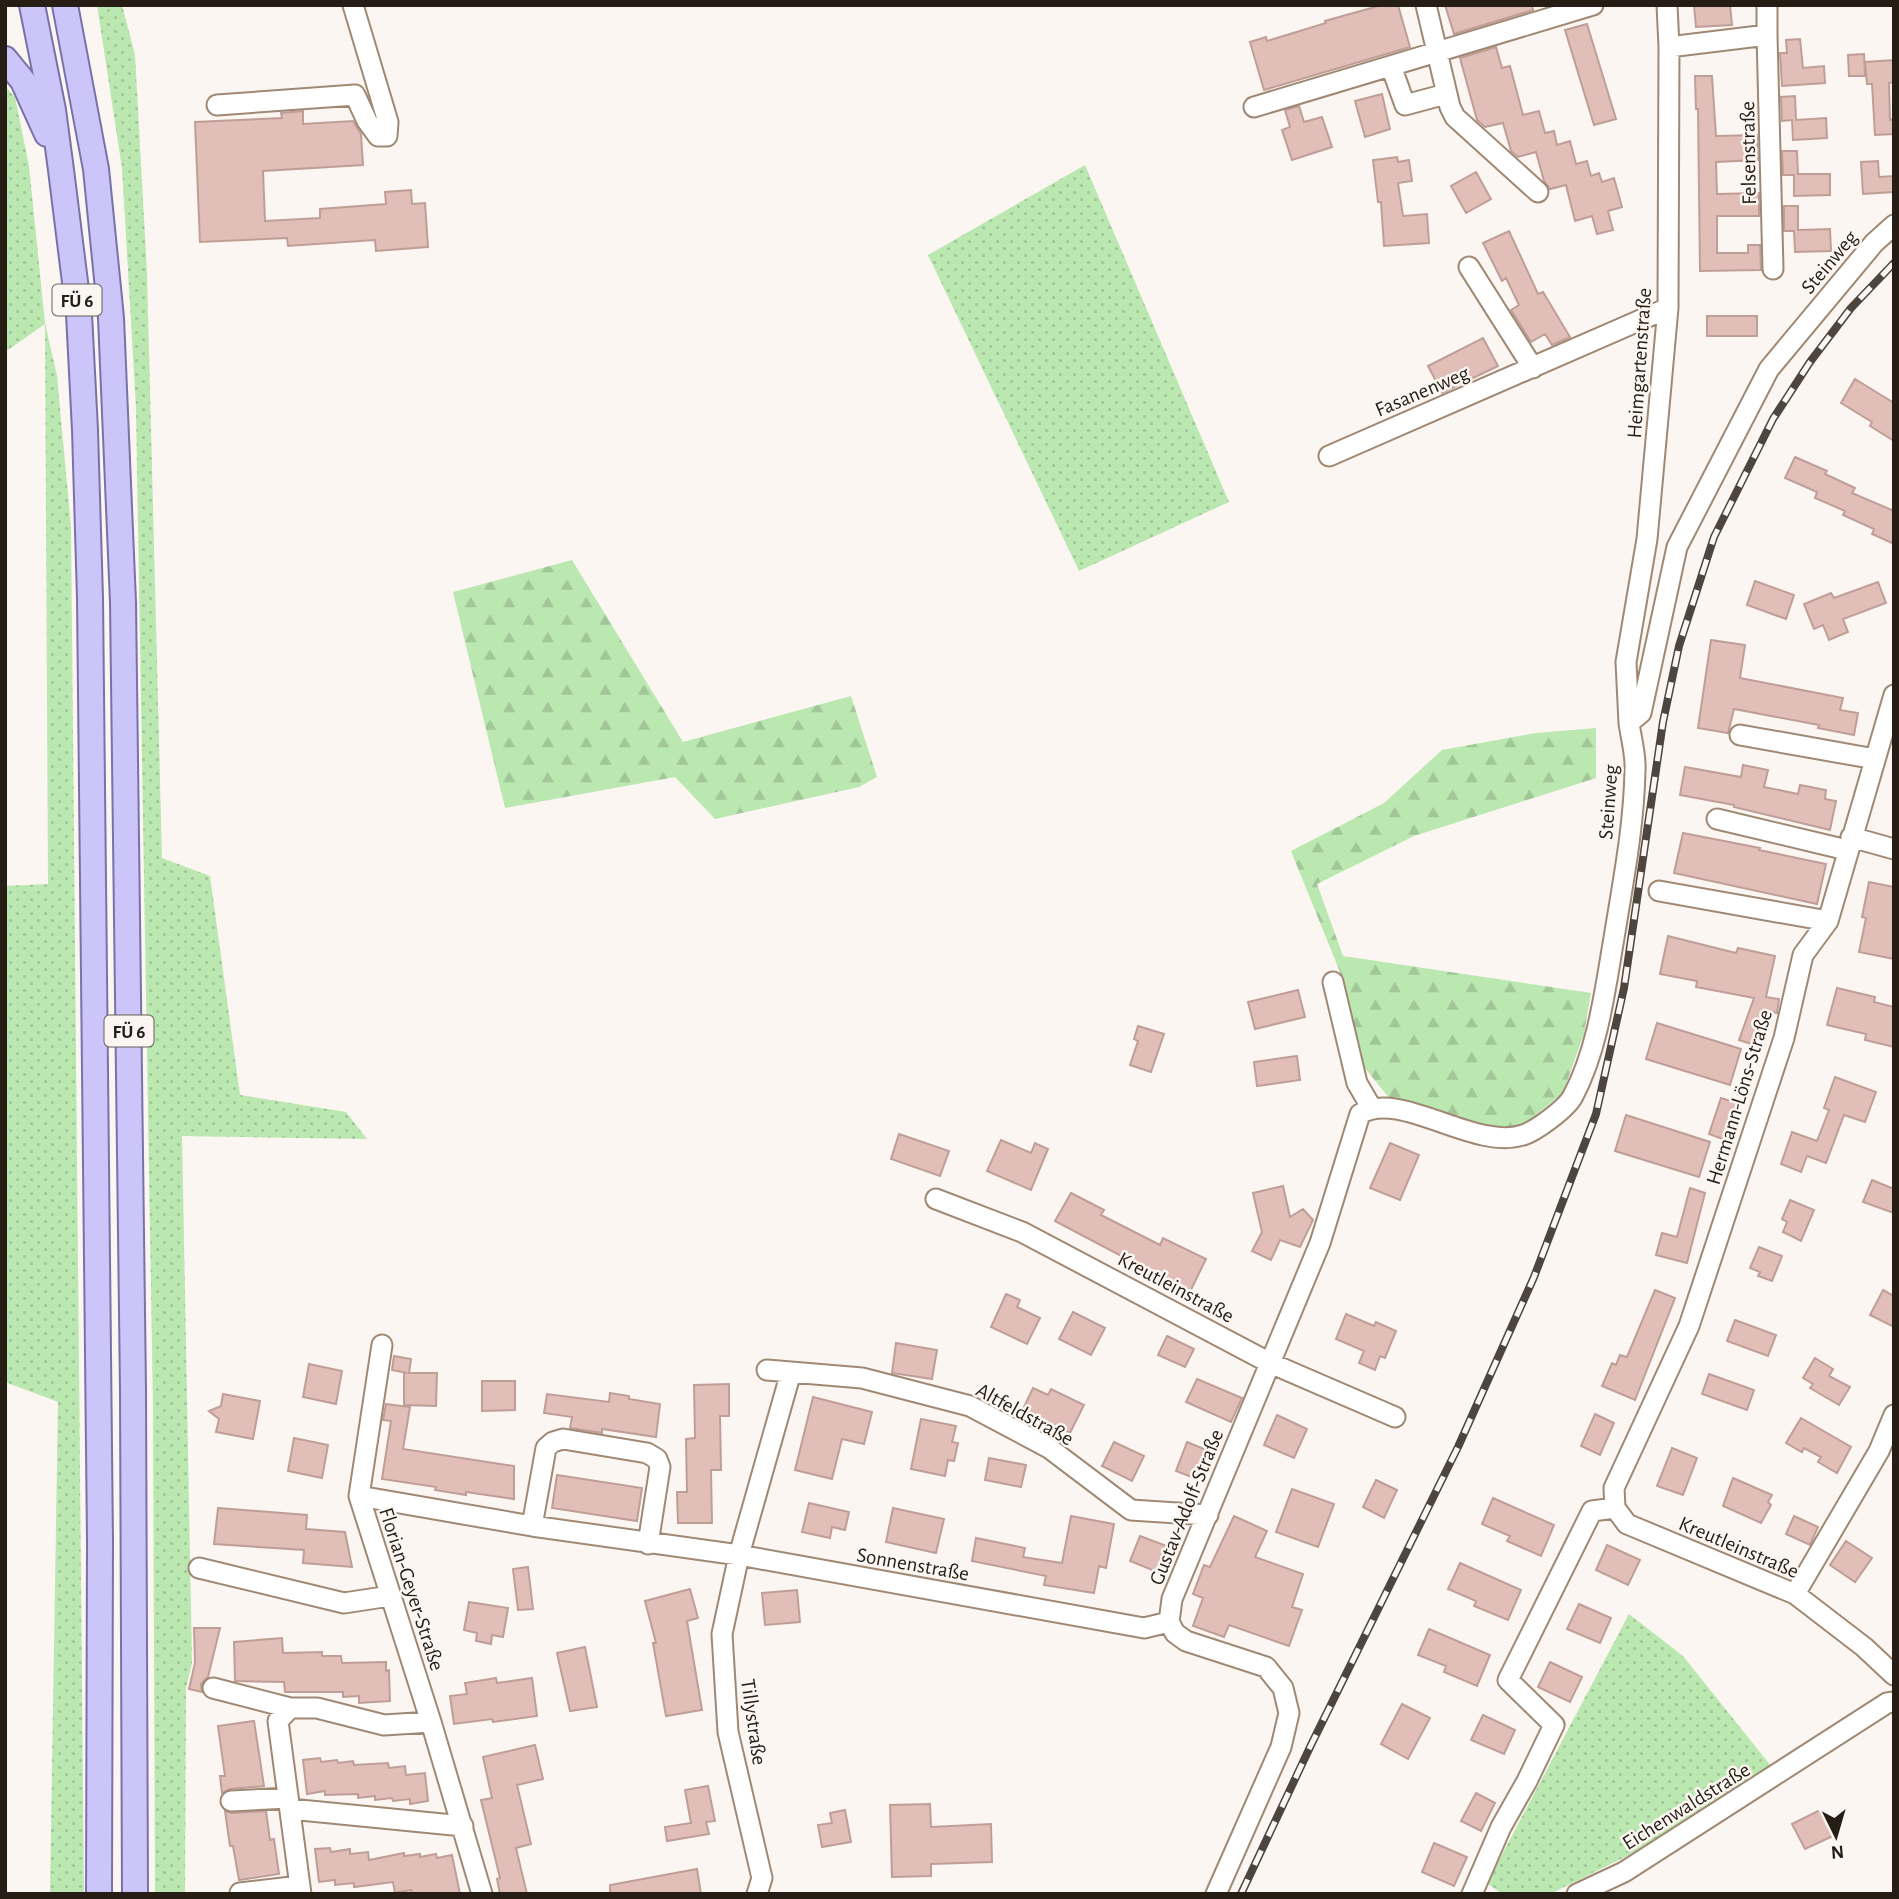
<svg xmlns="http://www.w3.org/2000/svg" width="1899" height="1899" viewBox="0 0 1899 1899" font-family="'Alegreya Sans',sans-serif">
<defs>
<pattern id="grass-dots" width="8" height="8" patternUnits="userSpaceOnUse" patternTransform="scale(1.75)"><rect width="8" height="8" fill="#bbe7b1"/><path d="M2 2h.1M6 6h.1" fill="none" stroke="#a1c697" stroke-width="1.8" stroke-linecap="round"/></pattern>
<pattern id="forest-firs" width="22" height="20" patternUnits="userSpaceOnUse" patternTransform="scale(1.75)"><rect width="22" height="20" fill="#bbe7b1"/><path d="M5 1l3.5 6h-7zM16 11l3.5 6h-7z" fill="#a1c697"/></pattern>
</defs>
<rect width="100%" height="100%" fill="#fbf6f1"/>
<path fill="url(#grass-dots)" d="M97,5h25l13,50 12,218 15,585 48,18 30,219 106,17 21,27 -185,-3 10,527 -6,25 -1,206h-30l-2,-489 -17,-998 -14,-239z
M5,86l10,11 14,69 16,157 12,53 14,151 13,1367h-34l8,-492 -53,-20v-496l43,-2 -3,-560 -40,28z
M1085,165l144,337 -150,69 -151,-316z
M1629,1614l54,42 88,110 -89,63 -132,65h-48l-15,-11z"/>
<path fill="url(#forest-firs)" d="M572,560l111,182 168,-46 26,81 -18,10 -144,32 -40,-42 -170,31 -52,-216z
M1596,728v50l-182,58 -97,48 26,72 248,37 -7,40 -21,60 -41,33 -32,1 -100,-28 -26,-32 -20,-85 -53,-131 93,-48 58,-53 94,-17z"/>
<path fill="#e1beb8" stroke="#c09e98" stroke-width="2" d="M1382,5h16l12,42 -146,43 -14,-48 16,-5 1,4 59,-18 -1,-2z
M1445,5h87l1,5 -79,24z
M1694,5h36l2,20 -36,2z
M1587,24l29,95 -22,6 -29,-95z
M1800,39l3,29 21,-2 1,17 -43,3 -2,-33h7l-1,-13z
M1496,47l6,21 8,-2 13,49 16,-4 6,22 9,-2 3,14 13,-4 6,23 11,-3 4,15 8,-3 3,9 12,-4 8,29 -14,4 5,19 -16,4 -5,-18 -17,5 -9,-36 -16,4 -6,-8 -8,-29 -18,5 -7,-6 -8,-28 -18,4 -8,-7 -17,-62z
M1864,54l1,22h-16l-1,-21z
M1894,60v22l-5,1 1,37 4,-1v15l-19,1 -3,-51h-5l-2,-22z
M1695,76h17l4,60 41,-1 1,25 -42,2 1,32 42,-1v23h-42v37h31v-8h12l1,25 -61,1 -2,-162h-2z
M1382,94l8,35 -25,8 -10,-36z
M1795,96l1,24 30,-2 1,20 -34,2 -1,-20 -10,1 -1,-24z
M1299,106l5,16 18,-5 10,30 -40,13 -10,-30 8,-3 -5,-17z
M303,111v13l50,-3 8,13 2,31 -100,6 2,50 55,-3v-9l66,-5 -1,-12 26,-2 1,14 13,-1 3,44 -52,4 -1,-11 -87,6 -1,-8 -87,4 -5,-120 87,-4 -1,-5z
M1782,151h15l1,23h32v21l-36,1v-21h-11z
M1397,157l1,5 11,-2 3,21 -14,2 5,33 24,-2 2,29 -45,3 -3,-44h-3l-5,-42z
M1878,161l1,16 15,-1v16l-31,2 -2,-32z
M1476,172l15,27 -25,14 -15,-27z
M1784,206h14v24l32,-1 1,22 -36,1 -1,-21h-10z
M1509,231l29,63 5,-2 27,45 -2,1 -16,7 -7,-11 -14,8 -20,-32 8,-5 -13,-27 -4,3 -19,-38z
M1707,316h50v20h-50z
M1483,338l15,28 -56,27 -14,-27z
M1855,379l39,24v38l-24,-15 2,-4 -31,-19z
M1795,457l32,14 -2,3 30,14 -3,5 42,18v33l-22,-10 2,-5 -31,-14 2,-4 -30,-13 2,-6 -32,-14z
M1755,581l39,14 -8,24 -39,-14z
M1878,582l8,21 -43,16 5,13 -19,8 -6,-15 -9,4 -10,-25 27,-11 3,5z
M1711,640l34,5 -5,33 103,20 -3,12 18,3 -4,22 -36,-7 1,-3 -85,-16 -6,24 -30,-5z
M1743,765l25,5 -4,17 34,7 2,-9 26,5 -1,9 11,2 -6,29 -96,-23v-2l-54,-10 5,-28 56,10z
M1683,833l77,15 -1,2 67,14 -9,40 -143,-31z
M1869,882l25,5v72l-35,-7 7,-34 -4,-1z
M1668,936l68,17 2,-5 37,8 -9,41 13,2 -2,14 -10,-2 -12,34 -16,-5 15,-42 -58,-11 1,-6 -37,-7z
M1837,988l38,9 -1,5 20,5v40l-29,-7 1,-6 -39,-9z
M1298,990l7,27 -50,12 -7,-27z
M1657,1023l84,26 -11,36 -84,-26z
M1138,1026l26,8 -13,38 -21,-7 8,-24 -4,-2z
M1297,1056l3,24 -43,6 -3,-24z
M1835,1077l41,15 -11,30 -21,-7 -18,48 -19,-7 -6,16 -20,-8 11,-32 25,9 12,-31 -5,-2z
M1721,1098l16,5 -12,37 -16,-6z
M1626,1115l84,27 -11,35 -84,-26z
M899,1134l50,17 -9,25 -49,-17z
M1001,1140l30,13 4,-10 13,6 -17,41 -44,-19z
M1390,1143l29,12 -19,45 -30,-12z
M1872,1180l22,9v24l-31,-11z
M1283,1186l7,31 13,-8 10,11 -13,27 -20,-7 -9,20 -19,-9 10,-19 -9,-39z
M1690,1188l15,5 -18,70 -31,-8 6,-22 15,4z
M1071,1193l33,17 -3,5 59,30 3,-7 43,21 -19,39 -43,-20 4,-8 -93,-49z
M1790,1200l24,10 -13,31 -18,-9 4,-10 -5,-3z
M1759,1247l23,9 -10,25 -14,-5 2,-4 -10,-4z
M1655,1290l20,8 -40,102 -33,-14 10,-23 4,2 4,-10 7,2z
M1883,1290l11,6v31l-24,-12z
M1006,1294l14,6 -3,7 23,11 -13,26 -36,-17z
M1073,1312l32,16 -14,27 -32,-16z
M1346,1314l28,12 2,-4 20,9 -11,27 -5,-2 -5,14 -16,-7 5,-12 -28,-12z
M1735,1320l41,15 -8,21 -41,-15z
M1167,1336l27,13 -9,18 -27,-12z
M896,1343l41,7 -5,29 -40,-6z
M394,1356l17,3 -2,14h28l-1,33 -32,-1v-32h3l-15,-3z
M1815,1358l18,11 -4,7 21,11 -11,18 -29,-17 3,-4 -10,-6z
M309,1364l33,7 -6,33 -33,-7z
M1709,1374l45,16 -7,20 -45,-16z
M1197,1379l45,19 -11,24 -45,-20z
M482,1381h33v29l-33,1z
M729,1384v32h-9l1,54h-10l1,53h-34l-1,-31h10l-1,-53 9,-1 -1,-53z
M1033,1388l15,7 3,-6 33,16 -14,28 -31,-15 -3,5 -16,-8z
M610,1393l19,3v3l31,5 -4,33 -54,-8v4l-32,-5 2,-11 -28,-4 3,-19 62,8z
M223,1394l37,7 -7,38 -37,-7 3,-13 -10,-8 12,-5z
M813,1397l59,15 -8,32 -22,-5 -10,40 -37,-9z
M386,1404l24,3 -7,42 111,17v33l-48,-7v3l-31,-5 1,-3 -54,-8 9,-58 -8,-1z
M1595,1414l19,9 -14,32 -19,-9z
M1277,1415l30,14 -13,29 -30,-13z
M1801,1418l50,29 -14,26 -19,-11 3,-5 -17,-9 -2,4 -16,-9z
M921,1419l35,7 -4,16 6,1 -4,18 -6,-1 -3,16 -34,-7z
M294,1438l34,7 -6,33 -34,-7z
M1114,1442l30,14 -12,25 -30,-15z
M1187,1442l27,11 -12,28 -26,-10z
M1672,1448l25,10 -14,37 -26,-9z
M989,1458l37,7 -5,22 -36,-7z
M557,1475l85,13 -5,33 -85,-13z
M1733,1478l39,17 -4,7 3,3 -10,18 -38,-17z
M1376,1480l21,10 -13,28 -21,-11z
M1292,1489l42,15 -16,43 -42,-15z
M1493,1498l61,27 -13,31 -34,-15 3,-5 -28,-12z
M809,1503l40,9 -4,18 -13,-3 -2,11 -28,-6z
M218,1508l89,7 -1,14 39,3 7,35 -49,-4 1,-13 -90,-6z
M893,1508l51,11 -8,34 -50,-11z
M1071,1516l43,8 -8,44 -7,-2 -5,27 -50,-8 2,-9 -74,-15 4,-23 49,10 -2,9 39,6z
M1234,1516l33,15 -12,26 48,17 -11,33 10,3 -13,36 -60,-21 -5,12 -31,-11 10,-28 -10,-4 11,-29 6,2z
M1794,1516l24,11 -8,18 -24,-11z
M1140,1536l32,12 -10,26 -32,-13z
M1846,1541l26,17 -17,24 -25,-17z
M1607,1545l33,15 -12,25 -32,-15z
M1460,1563l61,27 -13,30 -34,-14 2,-5 -28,-12z
M528,1567l5,42 -15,1 -5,-41z
M690,1589l8,29 -11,3 15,89 -36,6 -13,-73h3l-11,-42z
M797,1590l3,32 -35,3 -3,-32z
M469,1602l39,6 -5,29 -11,-2 -1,9 -15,-3 1,-8 -13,-3z
M1579,1604l32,14 -11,25 -33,-14z
M194,1628h26l-12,49 -7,7 1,8 -13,-3 6,-26z
M1429,1629l61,26 -13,31 -33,-14 2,-6 -28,-11z
M282,1638l1,15 39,-1v4h19l1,7 44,-1v9l3,-1 1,31 -31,2v-7l-16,1v-5h-58l-1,-10 -49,-1 -1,-39z
M585,1647l12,60 -27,4 -13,-58z
M1550,1662l32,15 -12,25 -32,-15z
M496,1678l1,5 35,-5 5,38 -44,6 -1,-3 -38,5 -4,-28 17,-2 -2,-11z
M1402,1704l28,14 -22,41 -27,-15z
M1483,1715l32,15 -11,24 -33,-14z
M254,1721l10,65 -34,3 -8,4 -2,-17h5l-7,-50z
M535,1745l8,34 -26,6 14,59 -15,4 11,46h-27l-3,-15 3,-1 -19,-78 11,-2 -9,-41z
M320,1758l1,4 16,-2 1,3 15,-2 1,4 34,-2 1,5 16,-2 1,9 19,-2 3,28 -18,3v-5l-17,2 -1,-3 -17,2v-4l-17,2v-4l-33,1v-4l-18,3 -4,-34z
M708,1786l7,35 -9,1 3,12 -42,7 -2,-14 26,-4 -6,-33z
M1476,1793l19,10 -14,28 -20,-10z
M930,1804l1,23 60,-3 1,38 -61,2v12l-39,1 -2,-72z
M845,1810l6,32 -29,5 -4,-22 14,-2 -2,-10z
M1820,1810l13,26 -28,13 -13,-25z
M225,1811l7,2 34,-2 4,29 4,-1 5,35 -40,6 -6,-34h-3z
M1434,1843l33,14 -13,29 -32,-14z
M330,1848l1,4 19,-3v5l18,-2 1,8 35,-7v3l16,-2v3l16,-3 1,4 15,-3 8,39h-48l-1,-4 -16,3 -2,-11 -39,5v-4l-19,2v-5l-16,2 -4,-33z
M697,1869l4,25h-91v-9z"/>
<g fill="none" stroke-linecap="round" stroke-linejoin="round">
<defs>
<path id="minor" d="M1426,5l24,102 5,10 83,75
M1767,35l6,234
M1669,47l98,-12v-30
M1391,66l14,39 41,-11
M217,105l138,-10 12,26 11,15h9l1,-14 -35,-117
M1254,107l339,-102
M1469,267l64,101
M1329,456l339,-148
M1629,723l-3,-61 21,-123 21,-231 1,-261 -2,-42
M1740,735l135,24
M1717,819l130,31
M1851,837l43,12
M1659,891l169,30
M1333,982l24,101 14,24
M936,1199l86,33 248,131 125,54
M382,1345l-23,151 72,226 51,172
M767,1370l95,8 108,28 79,42 82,62 77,5
M359,1496l173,30 207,29 405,73 25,-6
M1615,1508l-1,-20 75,-162 95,-288 19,-83 25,-34 66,-226
M532,1526l14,-78 7,-6 10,-3 84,14 10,6 3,8 -12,77
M199,1568l145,35 46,-7
M1795,1594l84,-143 15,-36
M213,1688l77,20
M231,1801l57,-3
M290,1809l173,17
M240,1893l60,-7
M301,1894l-23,-173 12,-13h27l67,17 47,-3
M757,1894l5,-16 -34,-146 -6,-98 17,-79 52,-183
M1216,1894l65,-147 8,-34 -6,-25 -17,-21 -80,-26 -11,-8 -6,-11 3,-23 148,-356 40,-129c40,-25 114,37 163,21 13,-4 44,-27 50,-39 25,-47 32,-106 41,-158 9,-56 20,-112 21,-168 1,-15 -4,-32 -6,-47l12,-10 36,-166 92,-178 105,-126 20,-18
M1472,1894l29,-67 26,-46 27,-56 -46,-45 84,-169 23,-3 12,16 168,70 69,53 30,28
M1577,1894l47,-22 263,-169 7,-1"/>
<path id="major" d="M32,5l21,105 8,60 18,144 6,116 5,168 10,943 -1,353
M65,5l31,164 15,149 12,284 10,788 2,504
M5,59l18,22 24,53"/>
</defs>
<use href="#minor" stroke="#a08974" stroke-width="23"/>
<use href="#major" stroke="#7a71a7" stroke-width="28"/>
<use href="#minor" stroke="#fff" stroke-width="19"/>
<use href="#major" stroke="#cbc5fa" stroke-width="24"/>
<defs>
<path id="rail" d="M1241,1894l70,-149 147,-298 76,-170 62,-163 28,-126 39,-266 16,-76 35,-109 59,-118 37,-57 41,-54 43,-45"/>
</defs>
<use href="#rail" stroke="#4e463e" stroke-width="8"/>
<use href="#rail" stroke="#fbf6f1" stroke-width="5" stroke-dasharray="16" stroke-linecap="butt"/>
</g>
<g text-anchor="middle" stroke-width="5" stroke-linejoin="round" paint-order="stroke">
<g fill="#fbf6f1" stroke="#665e57" stroke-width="2">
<rect x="52.5" y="284.5" width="49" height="31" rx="5"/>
<rect x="104.5" y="1015.5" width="49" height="31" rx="5"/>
</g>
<g font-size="19" font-weight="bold" fill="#261d15">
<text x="77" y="307">FÜ 6</text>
<text x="129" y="1038">FÜ 6</text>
</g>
<g font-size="21" fill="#261d15" stroke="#fbf6f1">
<text transform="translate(1748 153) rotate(-91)" y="7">Felsenstraße</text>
<text transform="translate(1829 262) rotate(-50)" y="7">Steinweg</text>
<text transform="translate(1639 363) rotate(-86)" y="7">Heimgartenstraße</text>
<text transform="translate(1422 391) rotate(-23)" y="7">Fasanenweg</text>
<text transform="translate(1608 802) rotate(-86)" y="7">Steinweg</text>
<text transform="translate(1739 1097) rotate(-73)" y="7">Hermann-Löns-Straße</text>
<text transform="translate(1176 1287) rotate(28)" y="7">Kreutleinstraße</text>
<text transform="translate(1025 1414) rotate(29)" y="7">Altfeldstraße</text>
<text transform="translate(1186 1507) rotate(-68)" y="7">Gustav-Adolf-Straße</text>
<text transform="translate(1739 1547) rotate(23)" y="7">Kreutleinstraße</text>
<text transform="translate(913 1564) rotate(10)" y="7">Sonnenstraße</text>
<text transform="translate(412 1589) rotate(72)" y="7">Florian-Geyer-Straße</text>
<text transform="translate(754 1722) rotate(82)" y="7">Tillystraße</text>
<text transform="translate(1686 1806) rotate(-32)" y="7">Eichenwaldstraße</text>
</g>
</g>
<rect width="1899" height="1899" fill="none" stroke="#261d15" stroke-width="14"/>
<g transform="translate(1836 1836) rotate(175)" stroke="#fbf6f1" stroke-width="5" paint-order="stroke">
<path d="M0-5L12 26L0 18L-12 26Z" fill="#261d15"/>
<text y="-10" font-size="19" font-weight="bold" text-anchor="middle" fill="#261d15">N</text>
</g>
</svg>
